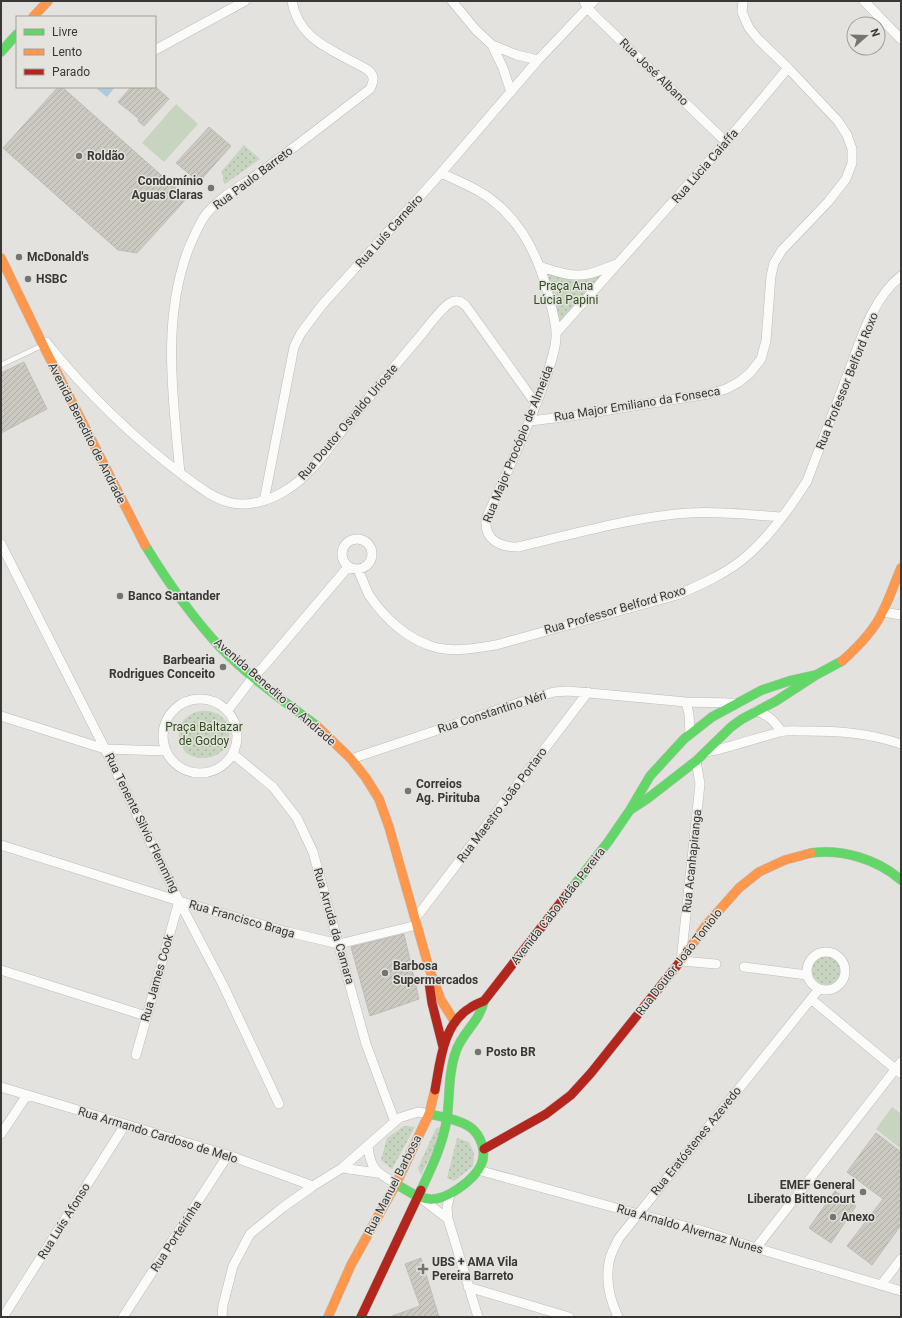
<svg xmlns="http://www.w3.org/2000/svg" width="902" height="1318" viewBox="0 0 902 1318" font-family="Roboto,sans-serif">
<defs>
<pattern id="park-dots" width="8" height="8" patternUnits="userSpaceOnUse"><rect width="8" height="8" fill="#c7d4c0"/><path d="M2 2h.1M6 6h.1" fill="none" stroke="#acb7a6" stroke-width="1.8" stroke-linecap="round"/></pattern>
<pattern id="building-hatch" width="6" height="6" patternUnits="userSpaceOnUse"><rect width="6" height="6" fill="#cbc9c0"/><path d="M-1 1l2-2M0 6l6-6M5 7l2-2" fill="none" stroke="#afada6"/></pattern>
</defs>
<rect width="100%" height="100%" fill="#e3e2df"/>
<path fill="url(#park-dots)" d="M244,145l16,14 -35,25 -2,-3v-6l-2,-3z
M604,272l-45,50 -4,-12 -7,-36 21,5h10z
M200,711c39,-3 38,47 3,47 -5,0 -10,-1 -15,-4 -4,-2 -6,-7 -8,-12 -5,-16 5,-28 20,-31z
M812 970a15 15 0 1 1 30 0a15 15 0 1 1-30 0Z
M404,1126l11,1 -23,42 -11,-9 6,-22z
M441,1127l1,6 -21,42 -3,-7 18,-40z
M457,1138l12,4 5,11 -1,13 -19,15 -7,-3z"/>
<path fill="#c7d4c0" d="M176,104l22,20 -34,38 -22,-19z
M892,1107l9,7v35l-25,-20z"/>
<path fill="#aecadb" d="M99,87h16l-8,10 -10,-8z"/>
<path fill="url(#building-hatch)" stroke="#bebdbb" d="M58,87h4l125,111 -50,55 -19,-3 -115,-102z
M131,87h25l13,12 -25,27 -6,-5 1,-2 -21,-17z
M209,127l22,19 -32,36 -23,-19z
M24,362l23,47 -46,24v-60z
M404,934l15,65 -49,17 -19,-69z
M876,1133l25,19v73l-29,40 -25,-19 36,-47 -36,-27z
M835,1191l21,15 -25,37 -22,-15z
M421,1258l18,59h-46l-1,-1 28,-10 -15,-42z"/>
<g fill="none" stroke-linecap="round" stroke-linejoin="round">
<defs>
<path id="lane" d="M1,365l40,-19"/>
<path id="street" d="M452,1l23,28 17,16 11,23 8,24
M584,1l3,7 139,134
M864,1l37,38
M492,45l25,10 21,5
M155,50l90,-49
M441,173c17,8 36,15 51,27 30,23 47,58 56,94 3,12 8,26 8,39 1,14 -7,36 -12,50 -16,46 -38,91 -58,136 -2,21 14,28 32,28 57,-13 113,-30 171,-34 29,-2 63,2 92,4
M539,266c13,4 27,10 41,9 13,0 25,-7 36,-11
M556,333l170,-191 62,-74
M46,342c40,50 86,95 138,134 14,10 27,21 44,26 19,6 44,-2 60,-13 25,-16 42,-44 61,-67 22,-27 44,-54 67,-81 9,-10 23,-31 34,-38 6,-4 11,-2 16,3l70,98
M530,421l41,-5 137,-22 18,-5 13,-7 11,-9 11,-14 5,-18 5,-65 3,-13 8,-13 46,-48 18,-23 6,-16v-14l-5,-14 -9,-14 -50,-53 -30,-29 -9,-11 -7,-16 1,-11
M180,473c-7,-75 -19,-156 10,-228 5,-10 9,-22 17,-32 14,-17 35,-27 52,-40 38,-27 74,-56 111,-84 4,-8 5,-13 -2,-19 -32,-19 -69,-28 -76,-69
M264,501l30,-154 7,-14 21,-28 119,-132 97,-113 56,-59
M342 554a15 15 0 1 1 30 0a15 15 0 1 1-30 0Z
M1,544l104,205 74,152 44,84 56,119
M358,570c4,8 7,17 11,25 16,24 40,46 69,53 19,4 39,0 58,-3l181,-50c23,-10 46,-20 65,-35 25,-20 48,-52 65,-79 12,-32 25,-65 37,-97 14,-35 26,-84 57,-108
M883,612l18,3
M163 736a37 37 0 1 1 74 0a37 37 0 1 1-74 0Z
M686,702l3,12 1,20
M228,710l26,-34 10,-10 84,-99
M756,711c13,4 18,10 26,21
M1,716l104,33 61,2
M707,752c25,-5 49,-14 73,-20 8,-2 17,-1 25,-1 34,0 64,2 96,13
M233,754l40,33 24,31 16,34 53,192 29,78
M351,759l185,-62 18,-5 14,-1 118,11 48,1
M696,761l4,23 -19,177 35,3
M1,845l178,56 109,31 51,12 78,-19
M415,919l173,-227
M807 971a19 19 0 1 1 38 0a19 19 0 1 1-38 0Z
M744,967l63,8
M1,970l145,46
M811,999l89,74
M136,1055l43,-154
M1,1087l227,68 85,31
M1,1134l26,-39
M368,1147c3,24 9,25 28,37
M342,1168l35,5
M478,1170l160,44 62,16 56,18 145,43
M450,1195l-3,12 1,12 30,98
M422,1199l26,20
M756,1248l145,-186
M881,1285l20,-26
M468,1287l101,30
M3,1317l122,-192
M123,1317l105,-162
M222,1317l1,-12 10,-39 17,-32 32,-26 31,-22 29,-18 57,-50 19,-6 11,2
M618,1317c-9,-19 -13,-39 -8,-59 2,-7 6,-14 9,-20l200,-249"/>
<path id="fast" d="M1,52l16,-18
M145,545c22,36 46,71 75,102 29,30 64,54 97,79
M630,810l17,-11 49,-38 35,-34 11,-8 34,-18 40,-26 26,-14
M811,853c32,-4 66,6 90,27
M568,893l40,-51 22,-32 20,-34 34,-37 28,-22 50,-27 27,-9 27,-6
M396,1184c10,6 21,14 33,15 17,2 45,-19 52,-34 6,-13 0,-30 -11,-38 -12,-8 -28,-10 -41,-13
M421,1190c11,-23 22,-46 26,-72 3,-22 1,-45 9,-67 6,-18 24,-30 28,-50"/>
<path id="slow" d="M33,17l15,-16
M1,258l42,87 102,200
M842,661c16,-14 32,-30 41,-50 7,-14 12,-29 18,-43
M317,726l34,33 15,19 13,21 10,28 40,141 12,32 14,22
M679,963l28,-39 32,-36 20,-16 26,-12 26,-7
M328,1317l23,-52 45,-81 33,-70 6,-24"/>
<path id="jam" d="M429,982l3,21 11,44
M435,1090c5,-28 8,-66 35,-82 4,-3 9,-5 14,-7l84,-108
M484,1149l62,-35 25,-19 20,-22 88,-110
M361,1317l60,-127"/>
</defs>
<use href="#lane" stroke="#bcbcba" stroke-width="5.5"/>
<use href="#street" stroke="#bcbcba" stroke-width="10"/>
<use href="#fast" stroke="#bcbcba" stroke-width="10"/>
<use href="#slow" stroke="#bcbcba" stroke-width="10"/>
<use href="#jam" stroke="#bcbcba" stroke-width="10"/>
<use href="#lane" stroke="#fbfbfa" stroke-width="4.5"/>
<use href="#street" stroke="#fbfbfa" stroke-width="9"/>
<use href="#fast" stroke="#63d668" stroke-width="9"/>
<use href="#slow" stroke="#ff974d" stroke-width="9"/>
<use href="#jam" stroke="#b3261e" stroke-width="9"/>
</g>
<g fill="#747471" stroke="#e4e3de" stroke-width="1.5">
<circle cx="79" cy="156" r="4"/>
<circle cx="211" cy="188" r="4"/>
<circle cx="19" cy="257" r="4"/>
<circle cx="28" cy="279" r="4"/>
<circle cx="120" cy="596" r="4"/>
<circle cx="223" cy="667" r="4"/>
<circle cx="408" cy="791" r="4"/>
<circle cx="385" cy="973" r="4"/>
<circle cx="478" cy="1052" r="4"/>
<circle cx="863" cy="1192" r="4"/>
<circle cx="833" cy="1217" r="4"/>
<path d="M421 1263h4v4h4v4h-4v4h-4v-4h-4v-4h4z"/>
</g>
<g text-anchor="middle" stroke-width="3" stroke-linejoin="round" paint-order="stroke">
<g font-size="12" fill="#393836" stroke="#e4e3de">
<text transform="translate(654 72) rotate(44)" y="4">Rua José Albano</text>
<text transform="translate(705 166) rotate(-49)" y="4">Rua Lúcia Caiaffa</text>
<text transform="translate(253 178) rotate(-37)" y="4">Rua Paulo Barreto</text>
<text transform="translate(389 231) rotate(-48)" y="4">Rua Luís Carneiro</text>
<text transform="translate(847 381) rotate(-68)" y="4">Rua Professor Belford Roxo</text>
<text transform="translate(637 404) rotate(-9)" y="4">Rua Major Emiliano da Fonseca</text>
<text transform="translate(348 422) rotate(-50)" y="4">Rua Doutor Osvaldo Urioste</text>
<text transform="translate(87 433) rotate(63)" y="4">Avenida Benedito de Andrade</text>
<text transform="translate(518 444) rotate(-68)" y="4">Rua Major Procópio de Almeida</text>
<text transform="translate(615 610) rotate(-16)" y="4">Rua Professor Belford Roxo</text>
<text transform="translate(275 692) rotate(41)" y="4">Avenida Benedito de Andrade</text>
<text transform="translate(492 712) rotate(-18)" y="4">Rua Constantino Néri</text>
<text transform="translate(502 805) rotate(-53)" y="4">Rua Maestro João Portaro</text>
<text transform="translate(142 823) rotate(64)" y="4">Rua Tenente Silvio Flemming</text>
<text transform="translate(692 861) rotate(-84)" y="4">Rua Acanhapiranga</text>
<text transform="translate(558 906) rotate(-52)" y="4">Avenida Cabo Adão Pereira</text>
<text transform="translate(242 919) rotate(16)" y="4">Rua Francisco Braga</text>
<text transform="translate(334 926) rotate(74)" y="4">Rua Arruda da Camara</text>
<text transform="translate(679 962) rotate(-52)" y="4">Rua Doutor João Toniolo</text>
<text transform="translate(157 978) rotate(-74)" y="4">Rua James Cook</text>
<text transform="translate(158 1135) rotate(17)" y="4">Rua Armando Cardoso de Melo</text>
<text transform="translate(696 1141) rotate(-51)" y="4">Rua Eratóstenes Azevedo</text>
<text transform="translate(393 1185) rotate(-63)" y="4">Rua Manuel Barbosa</text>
<text transform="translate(64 1221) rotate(-58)" y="4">Rua Luís Afonso</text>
<text transform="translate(690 1229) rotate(16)" y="4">Rua Arnaldo Alvernaz Nunes</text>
<text transform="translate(176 1236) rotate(-57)" y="4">Rua Porteirinha</text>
</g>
<g font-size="12" font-weight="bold" fill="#393836" stroke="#e4e3de" text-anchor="start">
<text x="87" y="160">Roldão</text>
<text x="203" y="185" text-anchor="end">Condomínio<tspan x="203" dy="14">Aguas Claras</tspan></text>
<text x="27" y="261">McDonald's</text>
<text x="36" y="283">HSBC</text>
<text x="128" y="600">Banco Santander</text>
<text x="215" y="664" text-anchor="end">Barbearia<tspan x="215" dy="14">Rodrigues Conceito</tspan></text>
<text x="416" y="788">Correios<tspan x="416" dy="14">Ag. Pirituba</tspan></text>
<text x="393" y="970">Barbosa<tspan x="393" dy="14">Supermercados</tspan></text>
<text x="486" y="1056">Posto BR</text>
<text x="855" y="1189" text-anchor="end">EMEF General<tspan x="855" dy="14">Liberato Bittencourt</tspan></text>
<text x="841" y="1221">Anexo</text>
<text x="432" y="1266">UBS + AMA Vila<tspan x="432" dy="14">Pereira Barreto</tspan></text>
</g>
<g font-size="12" fill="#2f4f1e" stroke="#e4e3de">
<text x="566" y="290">Praça Ana<tspan x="566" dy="14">Lúcia Papini</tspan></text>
<text x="204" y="731">Praça Baltazar<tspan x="204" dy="14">de Godoy</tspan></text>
</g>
</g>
<rect width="902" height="1318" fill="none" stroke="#393836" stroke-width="4"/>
<rect x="16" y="16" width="140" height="72" fill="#e4e3de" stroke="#a09f9b"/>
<rect x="24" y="29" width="20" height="6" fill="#63d668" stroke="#a09f9b"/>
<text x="52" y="36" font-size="12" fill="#393836">Livre</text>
<rect x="24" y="49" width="20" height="6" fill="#ff974d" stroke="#a09f9b"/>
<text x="52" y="56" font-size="12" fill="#393836">Lento</text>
<rect x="24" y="69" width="20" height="6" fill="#b3261e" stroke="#a09f9b"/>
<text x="52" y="76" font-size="12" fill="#393836">Parado</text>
<g transform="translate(866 36) rotate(70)"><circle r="19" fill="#e4e3de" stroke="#a09f9b"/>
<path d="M0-3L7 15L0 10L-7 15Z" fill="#747471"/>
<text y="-6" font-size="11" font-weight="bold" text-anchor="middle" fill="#393836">N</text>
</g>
</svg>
